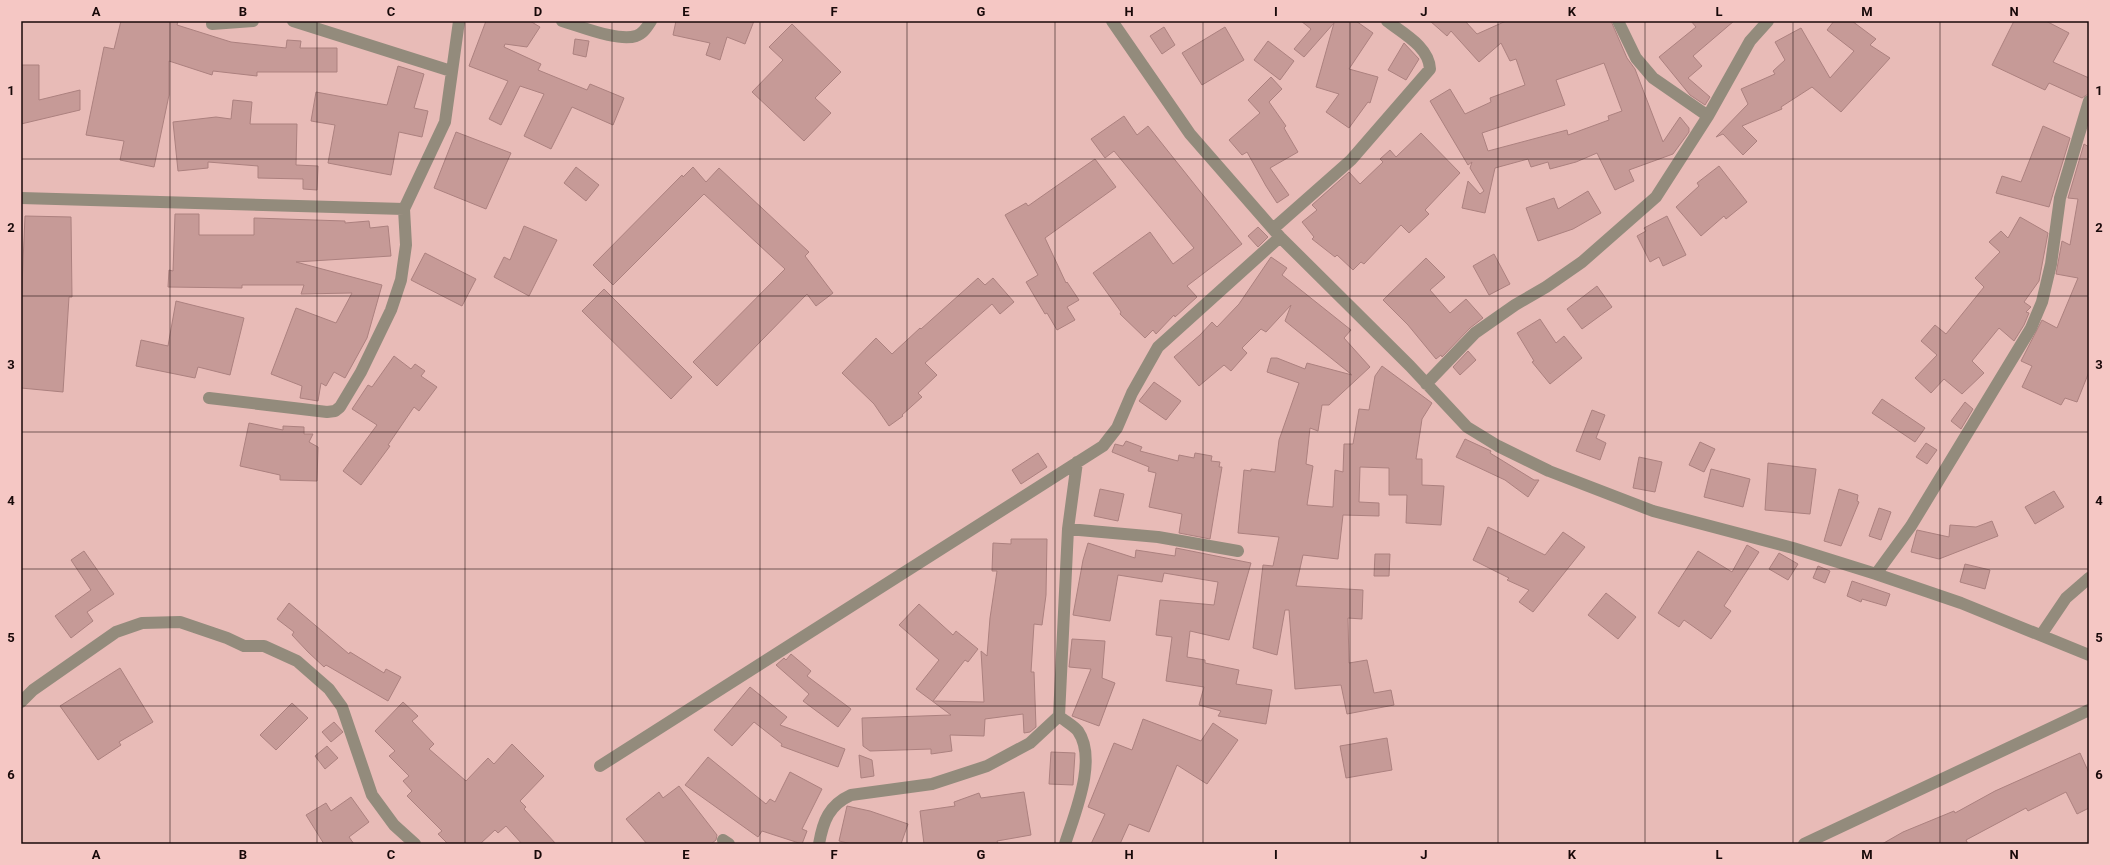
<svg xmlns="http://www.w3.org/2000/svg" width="2110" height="865" viewBox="0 0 2110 865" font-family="Roboto,sans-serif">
<rect width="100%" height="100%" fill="#e8bbb7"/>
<path fill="#c69a97" stroke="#ac817f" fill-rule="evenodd" d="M121,21h57l-1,4 54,17 55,6 1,-8 14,1 -1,7h37v24h-80v4l-44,-5 -1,4 -43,-14v34l-15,72 -34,-7 4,-19 -38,-6 18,-88 10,2z
M486,21h44l10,6 -13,20 -22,-3 -1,3 37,17 -3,6 49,20 3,-6 34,14 -11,27 -41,-18 -21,42 -27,-13 20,-42 -24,-8 -19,39 -12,-6 19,-38 -39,-15z
M676,21h78l-9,23 -18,-7 -7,23 -14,-5 4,-12 -37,-8z
M1301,21h55l17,12 -24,36 29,8 -8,26 -2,-1 -19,26 -23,-16 13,-18 -23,-7 18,-64 -30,34 -10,-8 17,-20z
M1430,21h35l12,13 29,-13h105l16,37 8,11 28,73 17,-25 9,11v4l-16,22 -44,16 5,11 -19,9 -18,-37 -21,9 -26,7 -2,-7 -17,5 -3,-8 -33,9 -10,45 -23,-5 6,-27 12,13 4,-3 -14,-23 2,-6 -4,3 -38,-64 20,-12 15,25 26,-12 -1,-4 35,-13 -9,-26 -6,2 -9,-18 -22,19 -28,-31 -4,5zM1604,63l18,48 -14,5 1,4 -41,15 -1,-5 -79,21 -6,-18 83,-28 -9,-25z
M1691,21h43l-41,35 9,10 -14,12 22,19 -5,8 -15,-10 -31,-38 37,-30z
M1834,21h18l24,18 -6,6 20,13 -49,54 -29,-25 -31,20 1,2 -40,17 15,15 -14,14 -20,-21 -7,3 32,-33 -7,-15 34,-15 -2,-3 12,-11 -10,-18 26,-14 29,50 24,-27 -27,-21z
M2014,21h32l23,12 -16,29 36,16 -1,16 -6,4 -33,-15 -4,7 -53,-25z
M792,24l49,48 -26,26 16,15 -27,28 -52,-49 31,-32 -14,-13z
M1164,27l11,18 -13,9 -12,-18z
M1225,27l19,33 -42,25 -20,-32z
M575,39l14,2 -3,16 -13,-3z
M1268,41l26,20 -14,19 -26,-20z
M1404,43l15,16 -13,21 -18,-10z
M21,65h18v35l41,-10v20l-59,14z
M398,66l26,8 -10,34 14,3 -6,26 -23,-5 -8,43 -63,-12 7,-38 -24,-4 5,-29 71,13z
M1271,77l11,12 -13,13 17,24 -2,2 14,24 -28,16 19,27 -12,8 -11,-17 -19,-34 -5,3 -13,-15 31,-27 -12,-13z
M233,100l19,2 -2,22h47l-1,41 22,1 -1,24 -14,-1v-10l-45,-1v-12l-50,-4v6l-30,3 -5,-49 43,-5 15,2z
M1124,116l13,19 11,-9 94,118 -55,42 10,11 -22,20 -1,-2 -18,19 -3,-4 -8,8 -25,-24 1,-2 -28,-39 57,-41 23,32 21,-16 -80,-97 -9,7 -14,-19z
M2043,126l27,12 -21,69 -53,-14 6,-17 19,6z
M456,132l55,21 -25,56 -52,-21z
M1421,133l39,40 -35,37 4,4 -20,19 -8,-8 -37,39 -3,-2 -8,8 -16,-15 -2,2 -23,-18 2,-2 -12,-15 15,-12 -5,-5 37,-33 11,12 23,-22 -3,-3 10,-9 6,7z
M2084,144l5,3v225l-12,30 -12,-4 -4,7 -39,-18 10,-21 -11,-5 21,-41 15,8 21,-50 -22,-4 6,-33 8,4 8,-46 -10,-1z
M1095,159l21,28 -71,51 21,45 1,-1 12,18 -12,7 8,13 -18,10 -10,-17 -2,1 -19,-32 12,-7 -33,-60 21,-12 2,3z
M1719,166l28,36 -21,17 -2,-3 -23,20 -25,-29 23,-21 -2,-3z
M576,167l23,18 -13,16 -22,-18z
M693,167l13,15 13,-14 90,84 -4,4 28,37 -17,13 -9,-12 -90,92 -24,-24 92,-93 -81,-75 -91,91 -20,-20 89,-90 1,2z
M1588,191l13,22 -28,16 -35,12 -12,-33 28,-10 4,11z
M175,214h24v21h55v-17l91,3v2l24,-2 1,7 18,-2 3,30 -95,6 86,23 -15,53 -22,40 -11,-6 -8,14 -5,-3 -3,18 -18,-3 2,-12 -31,-12 25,-66 40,15 16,-30 -51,1 3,-9h-62v3l-74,-1 1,-17 4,1z
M25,216l46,1 1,80h-3l-6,95 -42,-4v-79z
M1667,216l19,39 -23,11 -4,-9 -9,5 -13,-26 9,-5 -2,-3z
M2020,217l28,16 -9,48 -15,21 7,5 -5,5 3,1 -5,12 -10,16 -15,-13 -27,33 12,12 -22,21 -18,-15 -13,14 -16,-15 22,-23 -16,-14 14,-16 11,9 38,-47 -9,-9 25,-26 -11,-10 12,-11 7,7z
M524,226l33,14 -28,56 -35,-19 10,-20 6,3z
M1258,227l10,10 -10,10 -10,-11z
M425,253l51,26 -14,27 -51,-26z
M1494,254l16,30 -21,11 -16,-29z
M1271,257l16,11 -5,7 69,55 -7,8 26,29 -41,38h-7l-4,26 -8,-3 -4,36 7,2 -6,39 26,2 2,-37 8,2 1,-28h9l6,-35 10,1 6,-34 7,-10 50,37 -10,16 -6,40h6v26l22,1 -3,39 -35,-2 1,-28h-18v-27l-29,-1 -1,35 20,1v13l-36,-1 -5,44 -35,-4 -7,31 67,4 -1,29 -14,-1 1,45 18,-3 7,33 17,-3 3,15 -47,9 -6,-29 -46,4 -6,-79h-4l-8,45 -24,-7 10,-83 10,1 6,-29 -41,-4 6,-63 7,1v-2l24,3 4,-32 20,-57 -32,-11 4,-14h6l28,11 2,-6 45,12 -67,-54 6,-16 -25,27 -5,-3 -19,19 5,5 -16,18 -7,-6 -25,21 -25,-29 26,-22 12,-13 5,5 22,-23z
M1426,258l19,19 -15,13 20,23 16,-14 17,19 -13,10 -28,29 -1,-2 -5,4 -28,-34 -25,-25z
M978,278l7,7 8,-7 21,24 -14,12 -8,-10 -67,59 12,12 -19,18 4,4 -20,18 1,1 -14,10 -15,-22 -32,-31 34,-35 16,16 28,-26 1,1z
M1597,286l15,21 -30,22 -15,-20z
M604,289l88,88 -21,22 -89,-88z
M176,301l68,17 -14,57 -32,-8 -3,11 -59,-12 5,-26 27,6z
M1540,319l16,24 8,-7 18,22 -32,26 -18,-22 2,-1 -17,-28z
M1468,351l8,9 -16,15 -7,-8z
M394,356l17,13 4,-5 10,7 -4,5 16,11 -18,24 -5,-4 -26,38 2,1 -29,39 -18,-14 34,-46 -25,-16 16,-24 4,2z
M1154,382l27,19 -15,19 -27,-19z
M1882,399l43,29 -10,14 -43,-29z
M1965,402l8,7 -12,20 -10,-8z
M1592,410l13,5 -9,23 10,5 -6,17 -24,-9z
M249,423l34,7v-4l21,1v7h9l-4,8 9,5 -1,34 -37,-1v-5l-40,-9z
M1465,439l26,12 -1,2 44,27h5l-11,17 -23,-17 -49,-23z
M1126,441l16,6 -2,4 38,10 1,-6 15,3 1,-5 17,3 -1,5 9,1 -1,5h3l-12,72 -31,-6 3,-19 -33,-7 7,-34 -8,-2 1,-4 -37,-15 3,-8 8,2z
M1700,442l15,7 -11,23 -15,-7z
M1926,443l11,7 -10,14 -11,-7z
M1038,453l9,14 -26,17 -9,-14z
M1639,457l23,5 -7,30 -22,-4z
M1768,463l48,6 -6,45 -45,-4z
M1711,469l39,10 -7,28 -39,-10z
M1100,489l24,5 -6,27 -24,-5z
M1839,489l19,6 -1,6 2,1 -18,44 -17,-5z
M2054,491l10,16 -29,17 -10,-17z
M1879,508l12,4 -10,28 -12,-4z
M1992,521l6,15 -59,23 -28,-7 6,-22 32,7 1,-12 26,2z
M1488,527l57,28 18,-23 22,15 -52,65 -14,-10 10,-12 -22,-10 2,-2 -36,-18z
M1011,539h36l-1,56 -4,30 -8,-1 -3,48h3l2,55 -6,5 -6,1 -1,-19 -38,5 -1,17 -34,-1 2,16 -21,3v-5l-61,2 -7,-5 -1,-28 89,-3 -35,-26 23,-29 -40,-35 20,-21 34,31 3,-4 22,18 -10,13 -3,-2 -32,41 51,1 -3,-51 6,5 3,-38 7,-47h-5l1,-28 18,1z
M1088,543l47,15 1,-8 39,6 1,-8 75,15 -22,77 -39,-9 -3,26 18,3v3l34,7 -3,14 36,6 -6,34 -48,-8 3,-5 -22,-6 5,-18 -38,-6 6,-44 -16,-2 4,-35 54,5 4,-23 -54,-9 -2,9 -44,-7 -8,46 -37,-6 10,-55z
M1747,545l12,7 -35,54 7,5 -20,28 -27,-19 -5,7 -21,-14 40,-62 34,21z
M84,551l30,43 -27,18 6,9 -22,17 -16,-22 36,-26 -20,-30z
M1779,553l19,11 -10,16 -19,-11z
M1375,554h15l-1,22h-15z
M1965,564l25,6 -5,19 -25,-7z
M1818,566l12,5 -5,12 -12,-5z
M1852,581l38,13 -4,12 -24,-7 -1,3 -14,-6z
M1606,593l30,24 -18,22 -30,-24z
M289,603l60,51 1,-2 34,21 2,-4 15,8 -13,24 -62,-36 -2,2 -16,-15 -16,-17 2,-3 -17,-13z
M1072,639l33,2 -3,37 13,5 -16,43 -27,-10 19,-47 -22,-2z
M791,654l20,17 -4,5 44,33 -13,18 -35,-26 6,-7 -33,-29 8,-7 2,2z
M120,668l33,54 -34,20 2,3 -23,15 -38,-54z
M750,687l37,30 -7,8 65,24 -7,18 -57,-21 1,-2 -28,-22 -22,24 -18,-16z
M403,702l15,14 -6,5 22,23 -5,5 37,32 22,-23 6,6 18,-20 32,32 -24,25 6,6 -2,2 32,35h-34l-16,-18 -8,7 -3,-3 -15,14h-32l-10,-10 4,-3 -35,-35 5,-5 -9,-10 6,-5 -20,-20 6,-5 -20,-20z
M292,703l16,15 -32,32 -16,-15z
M1143,719l58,22 12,-18 25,17 -31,44 -30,-19 -28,67 -20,-8 -9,20h-29l14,-30 -17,-7 26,-64 18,7z
M334,722l9,10 -12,10 -9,-10z
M1387,738l5,32 -46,8 -6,-32z
M327,746l11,12 -13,11 -10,-13z
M1051,752l24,1 -2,32 -24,-1z
M2080,753l9,20v35l-12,6 -11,-22 -38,19 -2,-3 -60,32 2,4h-86l21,-12 51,-21 1,2 40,-22z
M859,755l13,5 2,16 -13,2z
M708,757l58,47 4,-5 5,3 15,-30 32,17 -20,40 5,2 -5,13 -40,-13 -4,6 -73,-52z
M679,786l38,49 -1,5 -5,4h-64l-21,-25 33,-27 4,6z
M1024,792l7,43 -34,6 1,3h-74l-4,-33 35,-5 -1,-4 25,-9 2,5z
M351,797l18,25 -20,15 5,7h-30l-18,-29 20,-12 5,8z
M847,806l23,5 38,13 -7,20h-49l-13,-3z"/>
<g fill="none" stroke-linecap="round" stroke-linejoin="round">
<path stroke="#938b7c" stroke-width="12" d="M293,21l158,50
M562,21c18,5 56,21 74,15 7,-2 11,-9 15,-15
M1112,21l78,113 90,103 130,129 57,61 31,19 51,25 104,40 140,37 83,26 85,29 128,52
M1618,21l18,37 17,20 55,38
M212,24l41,-3
M21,198l383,11
M1274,228l77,-68 79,-91c-1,-22 -26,-35 -43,-48
M1426,384l49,-51 40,-28 31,-18 36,-25 74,-65 52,-81 42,-75 18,-20
M209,398l118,14 8,-1 5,-4 21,-35 30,-62 10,-30 5,-35 -2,-36 41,-87 14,-101
M1068,529l90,8 80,14
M1876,574l35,-48 120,-198 11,-26 9,-38 9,-66 29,-97
M2041,635l25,-37 23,-20
M21,702l12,-12 83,-58 26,-9 38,-1 47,16 17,8h20l33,15 32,28 13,18 30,88 22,30 21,19
M1059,716c6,5 15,10 19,15 20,29 -4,84 -13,113
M600,766l503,-320 14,-18 15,-35 26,-46 122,-110
M723,840l6,4
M819,844c4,-23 10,-39 32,-49l81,-11 55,-18 43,-23 29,-27 9,-187 9,-67
M1804,844l285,-134"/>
</g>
<path fill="none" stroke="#180909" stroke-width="1" stroke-opacity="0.55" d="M170,21v823M317,21v823M465,21v823M612,21v823M760,21v823M907,21v823M1055,21v823M1203,21v823M1350,21v823M1498,21v823M1645,21v823M1793,21v823M1940,21v823M21,159h2068M21,296h2068M21,432h2068M21,569h2068M21,706h2068"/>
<rect width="2110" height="865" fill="none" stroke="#f5c7c4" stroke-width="44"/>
<rect x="22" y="22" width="2066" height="821" fill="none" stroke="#180909" stroke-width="1.5"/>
<g font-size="13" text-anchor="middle" font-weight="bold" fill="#180909">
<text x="96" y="16">A</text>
<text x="243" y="16">B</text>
<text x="391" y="16">C</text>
<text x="538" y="16">D</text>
<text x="686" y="16">E</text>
<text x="834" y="16">F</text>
<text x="981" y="16">G</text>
<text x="1129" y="16">H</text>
<text x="1276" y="16">I</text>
<text x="1424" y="16">J</text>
<text x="1572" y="16">K</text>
<text x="1719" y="16">L</text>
<text x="1867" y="16">M</text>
<text x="2014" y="16">N</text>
<text x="11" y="95">1</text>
<text x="2099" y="95">1</text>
<text x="11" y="232">2</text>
<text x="2099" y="232">2</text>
<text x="11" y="369">3</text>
<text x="2099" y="369">3</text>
<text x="11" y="505">4</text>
<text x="2099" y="505">4</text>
<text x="11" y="642">5</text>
<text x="2099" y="642">5</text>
<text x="11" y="779">6</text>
<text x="2099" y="779">6</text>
<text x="96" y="859">A</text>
<text x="243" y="859">B</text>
<text x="391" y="859">C</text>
<text x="538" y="859">D</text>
<text x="686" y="859">E</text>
<text x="834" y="859">F</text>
<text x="981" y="859">G</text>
<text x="1129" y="859">H</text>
<text x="1276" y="859">I</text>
<text x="1424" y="859">J</text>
<text x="1572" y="859">K</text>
<text x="1719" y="859">L</text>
<text x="1867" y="859">M</text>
<text x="2014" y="859">N</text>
</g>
</svg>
